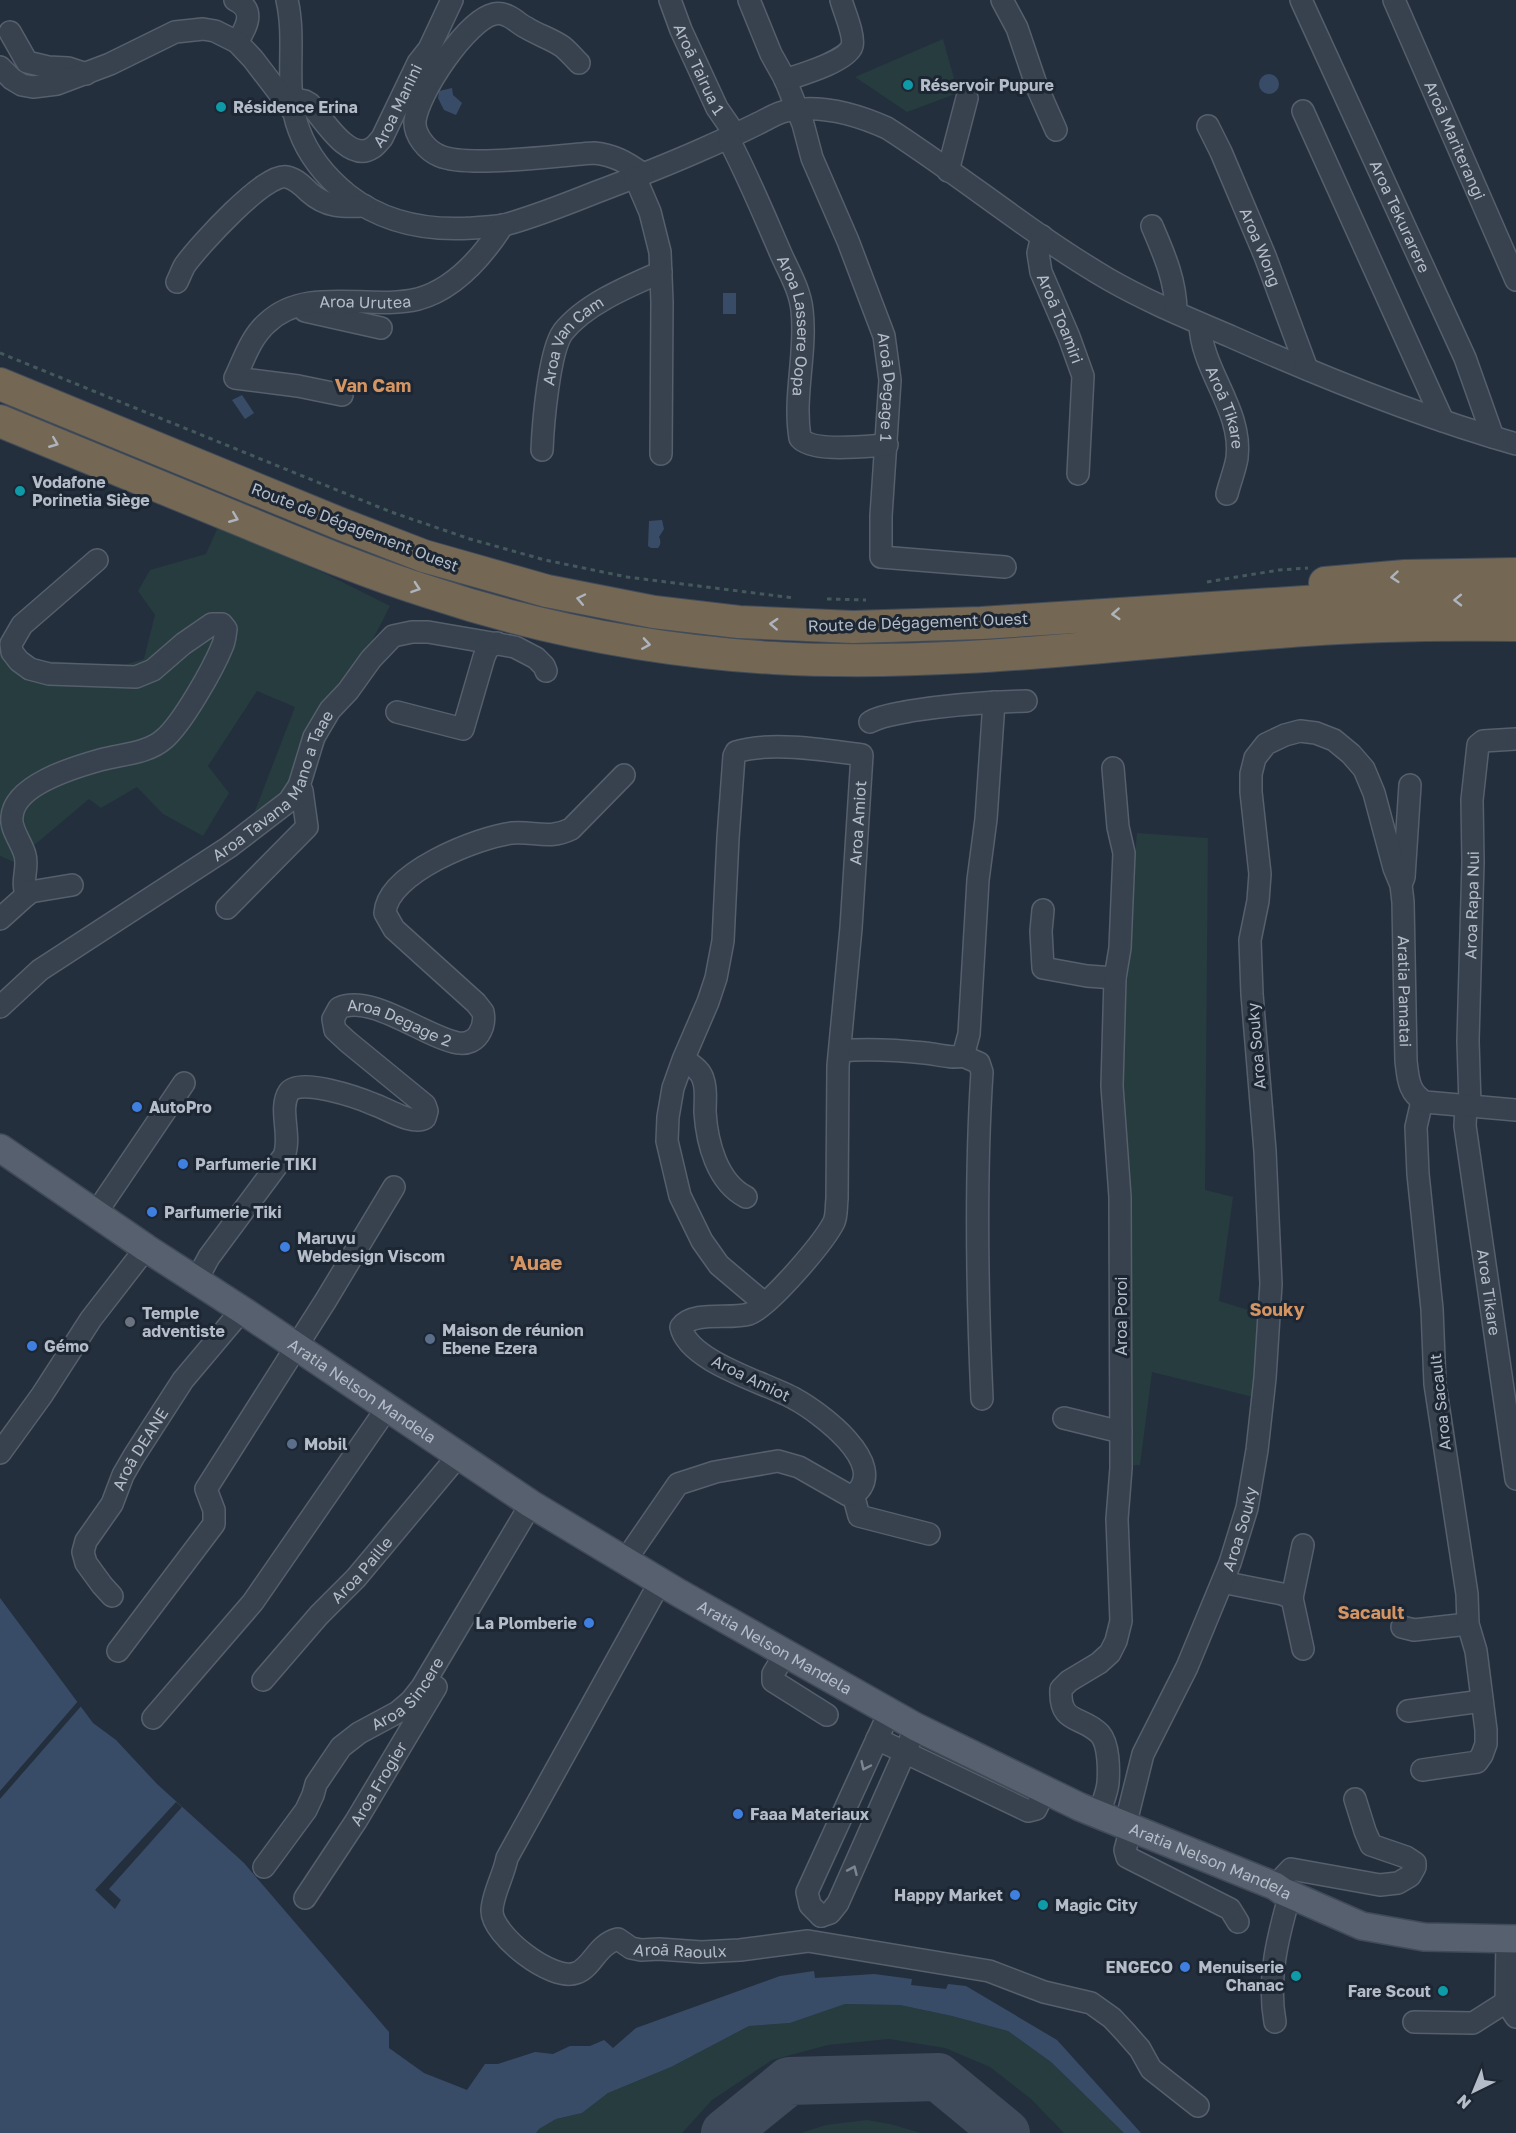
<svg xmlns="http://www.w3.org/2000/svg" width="1516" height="2133" viewBox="0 0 1516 2133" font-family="'Golos Text',sans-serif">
<rect width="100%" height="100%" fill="#242f3e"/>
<path fill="#263c3f" d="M943,39l15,54 -51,19 -52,-35z
M218,527l108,47 64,32 -23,45 -59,131 -60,47 47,-122 -38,-16 -49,75 21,27 -26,43 -40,-22 -26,-27 -36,21 -12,-9 -75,63 -14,-6v-211l36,15 85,6 23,-7 11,-44 -17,-24 12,-21 56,-16z
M1137,833l71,5 -3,352 28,7 -14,104 52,16 -6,83 -113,-28 -12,93 -20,1v-387l5,-114z
M844,2004l56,1 52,11 56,15 43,31 73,71h-60l-33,-34 -41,-32 -45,-19 -56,-9 -61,6 -56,15 -60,40 -30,33h-146l3,-4 17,-10 26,-6 26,-20 63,-26 78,-41 41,-3z
M867,2120l23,4 31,9h-120l25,-8z"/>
<path fill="#394c67" d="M1259 84a10 10 0 1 1 20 0a10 10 0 1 1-20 0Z
M452,88l1,7 9,8 -6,12 -12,-5 -6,-12 1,-7z
M723,293h13v21h-13z
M242,395l12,18 -9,6 -13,-19z
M662,520l2,9 -5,8c2,4 2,7 -1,11h-7l-3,-2 1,-25z
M0,1598l93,125 23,17 41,44 87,79 145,169v16l35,25 43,17 18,-26h13l37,-12 18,2 17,-8h20l14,-6 9,8 23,-20 144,-52 34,-5 1,7 59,-4 38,5 -1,6 35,4 2,-5 18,2 91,54 84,93h-17l-73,-71 -43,-31 -56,-15 -52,-11 -55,-1 -55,19 -41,3 -78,41 -63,26 -26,20 -26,6 -17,10 -3,4h-536z"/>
<path fill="#242f3e" d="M79,1700l4,4 -83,95v-8z
M176,1802l6,5 -73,82 12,11 -6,9 -20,-19z"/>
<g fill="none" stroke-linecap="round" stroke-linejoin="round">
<path stroke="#3f4a5a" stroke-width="48" d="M725,2133l64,-52 149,-4 68,56"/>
<defs>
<g id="minor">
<path d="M235,0c21,10 12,27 2,42"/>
<path d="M287,0c10,43 -4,88 12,130 9,25 28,48 49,65 36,28 79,36 124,33 10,-1 22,-1 32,-3 30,-8 60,-20 90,-32 37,-14 73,-28 109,-44 18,-8 36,-16 54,-25 9,-4 19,-11 29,-13 34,-7 70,3 101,17 75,48 144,106 221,151 40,23 82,40 124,58 92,41 186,79 284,107"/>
<path id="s1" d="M670,0l11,30 36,78 18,26"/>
<path id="s2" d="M749,0l22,54 14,25 18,45 9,34 36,83 36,95 6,44 -9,136v41l124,10"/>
<path d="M1002,0l15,28 20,59 19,43"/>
<path id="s3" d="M1301,0l164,358 28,79"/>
<path id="s4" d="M1394,0l122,280"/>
<path d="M10,32l17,30 21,5 20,1 18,6"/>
<path d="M579,63c-5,-5 -10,-11 -16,-16 -11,-8 -25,-12 -36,-19 -7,-3 -12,-9 -19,-12 -4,-2 -10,-3 -14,-2 -27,6 -76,79 -79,107 -1,14 12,30 25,35 28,12 119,-1 154,-3 20,2 32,9 49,21"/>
<path d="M0,67l12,12 10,6 11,2 24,-3 53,-20 65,-32 28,-3 12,2 22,11 16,17 39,51"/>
<path d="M785,80c15,-5 63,-19 67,-34 3,-10 -8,-35 -11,-46"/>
<path id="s5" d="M290,98l15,3 5,3c13,15 39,59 62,44 4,-2 7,-7 10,-10l36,-75 11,-14 23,-49"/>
<path d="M1303,111l140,310"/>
<path id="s6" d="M1208,126l13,26 44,104 42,113"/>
<path id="s7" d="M728,138c20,38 36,77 53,116 8,18 19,36 21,56 5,42 -9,86 -2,128 13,15 67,8 87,7"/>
<path d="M948,171l19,-73"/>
<path d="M635,177l15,35 10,40 2,50 -1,152"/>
<path d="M1152,226c12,28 24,55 24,86"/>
<path id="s8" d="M1042,236l-4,17 3,19 28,65 14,39 -5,98"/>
<path d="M177,282c3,-6 5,-12 8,-17 13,-18 81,-94 102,-88 9,2 16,9 22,15 18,16 34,15 56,14"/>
<path d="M305,311l76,17"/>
<path id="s9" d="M1200,324c1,46 43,86 37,134 -2,12 -7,24 -10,36"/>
<path id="s10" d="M342,395l-44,-9 -63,-8c9,-19 16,-41 32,-55 40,-38 102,-12 151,-24 37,-10 65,-43 85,-74"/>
<path id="s11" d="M542,450c1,-25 7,-99 21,-118 22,-28 66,-46 98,-60"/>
<path d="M397,712l66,17 21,-72 4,-9 9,-5"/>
<path d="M870,722c12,-7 27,-8 40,-11 38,-6 77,-9 116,-10"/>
<path d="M1402,882l2,-5 6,-92"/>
<path d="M27,895c-7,-13 2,-26 -2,-40 -3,-12 -15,-26 -13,-38 2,-32 63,-50 88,-57 21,-6 47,-6 64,-21 18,-15 49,-70 58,-92 3,-6 3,-12 4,-18l-4,-5h-10l-29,20 -30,26 -17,7 -87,-3 -19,-5 -11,-8 -7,-9 -1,-8 11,-19 75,-65"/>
<path d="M227,908l80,-81 -5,-36 -3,-5"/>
<path d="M1043,910l-2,21 2,37 44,8 28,2"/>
<path d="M0,919l30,-27 42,-7"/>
<path id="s12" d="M0,1007l40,-37 189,-123 60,-46 10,-15 15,-49 16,-27 18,-19 23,-32 22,-23 19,-4h16l87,15 21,11 8,8 2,5"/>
<path d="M840,1051c29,-3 57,-1 85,2 12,1 26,6 38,3l6,-22 9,-154 8,-61 8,-117"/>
<path d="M963,1056l16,7 3,9c-7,108 -5,218 0,327"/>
<path d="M684,1059c7,6 16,10 19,20 4,10 2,22 2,33 2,31 12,70 41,85"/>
<path id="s13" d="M1466,1105l-1,21 51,353"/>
<path id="s14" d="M1470,1105l-2,-64 5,-179 -1,-62 6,-55 5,-4 33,-2"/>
<path d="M96,1213l88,-130"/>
<path id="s15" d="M196,1281l13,-24 75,-101c8,-20 -6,-47 5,-64 10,-15 70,6 84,12 13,4 40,22 52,14l2,-7 -2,-6 -77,-63 -13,-12 -2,-11 6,-11c32,-15 86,29 119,35 19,3 28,-16 25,-31l-7,-9 -82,-74 -9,-16c2,-40 93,-76 127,-80 22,-2 37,7 59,-4l53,-54"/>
<path d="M1064,1418l57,14"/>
<path d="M0,1453l42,-58 49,-76 55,-71"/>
<path d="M853,1494l6,22 70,18"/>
<path id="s16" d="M625,1561l53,-77 37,-12 63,-11 21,6 49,28 7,-1c35,-30 -36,-82 -60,-95 -28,-16 -107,-37 -114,-72 13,-17 49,-7 68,-13 20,-7 75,-72 85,-92 3,-7 2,-16 3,-23l1,-133 13,-138 11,-173c-36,-5 -92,-14 -126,-3l-2,4 -6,82 -5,103 -7,37 -8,24 -25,58 -10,28 -5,29 -1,24 13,55 22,45 17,24 45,38"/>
<path id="s17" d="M660,1582l-153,276c-3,17 -15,37 -15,53 0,24 60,71 84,62 16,-5 21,-29 42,-34l13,9 10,2 18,-1 42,3 39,-2 68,-9 181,30 55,21 47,11 21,15 14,15 14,16 11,20 47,37"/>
<path d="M1222,1585l5,-2 55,11 10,4 11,51"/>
<path id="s18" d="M112,1596l-10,-11 -16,-22 -3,-11 3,-11 26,-37 11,-29 11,-19 49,-76 59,-70"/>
<path d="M1292,1598l11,-53"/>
<path d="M1402,1627l12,3 54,-6"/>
<path d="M118,1651l96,-127v-14l-8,-21 120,-189 68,-113"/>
<path d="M785,1654l-12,20v7l54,34"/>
<path id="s19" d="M263,1680l56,-65 37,-37 102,-122"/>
<path d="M1408,1711l74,-10"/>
<path d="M153,1718l100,-116 134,-194"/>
<path d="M877,1739l151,72 8,-2 9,-19"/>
<path d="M1422,1770l55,-8 5,-7 4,-11v-14l-10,-79 -8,-27 -1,-30 -32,-210 -3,-75 -14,-135 -2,-47 6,-26"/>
<path d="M1099,1814c3,-10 8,-21 9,-31 1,-13 1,-39 -8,-49 -18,-19 -41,-9 -39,-45l8,-8 30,-18 11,-10 6,-12 5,-20 -4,-102 4,-51 -1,-271 -8,-111 3,-108 5,-30 4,-95 -6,-26 -5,-59"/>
<path id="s20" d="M1125,1826l18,-72 44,-87 43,-104 17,-55 10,-58 8,-72 6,-94 -6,-133 -13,-157 -2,-54 8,-39 2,-27 -9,-82v-18l4,-16 11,-14 19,-9 15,-4 16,2 18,7 17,14 13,15 10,24 20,75 7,17 2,17 3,159c2,16 2,32 19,41l91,8"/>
<path d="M1131,1828l-6,22 2,7 103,52 8,13"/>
<path id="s21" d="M264,1867l42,-57 7,-15 3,-11 25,-37 18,-14 39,-21 13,-11 11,-14 109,-183"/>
<path d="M1275,1886l16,-17 89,16 18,-2 12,-7 5,-9v-4l-9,-6 -35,-12 -6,-14 -10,-32"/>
<path id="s22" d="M305,1898l51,-77 80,-134"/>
<path d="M821,1916l-11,-11 -3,-13 82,-179"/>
<path d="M821,1916l9,-3 8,-10 78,-176"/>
<path d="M1507,1939l-1,63 10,15"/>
<path d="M1275,2022c-8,-44 3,-86 15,-128"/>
<path d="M1414,2022l59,1 33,-21"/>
</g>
<g id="major">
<path id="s23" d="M0,1148l146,100 96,62 289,194 148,89 237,134 164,80 195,79 7,5 80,35 62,11 92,2"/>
</g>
<path id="highway" d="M0,384l341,140 83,32 123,35 107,21 85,10 114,5 128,-4 339,-22 196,-1
M0,421c77,32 154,64 231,95 66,27 131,55 198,76 111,37 228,59 345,66 177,10 354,-16 531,-28 70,-5 141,-6 211,-5
M1325,583l80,-7 111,-2"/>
</defs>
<use href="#minor" stroke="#565f6c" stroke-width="24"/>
<use href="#major" stroke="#414a57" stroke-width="30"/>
<use href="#highway" stroke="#434c59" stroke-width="34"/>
<path stroke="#44595c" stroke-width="3" stroke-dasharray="4.5 4.5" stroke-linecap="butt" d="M0,353l391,159 79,27 75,21 82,17 167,21
M1207,582l72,-12 29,-2
M827,599l39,1"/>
<use href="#minor" stroke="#38414e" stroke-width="21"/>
<use href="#major" stroke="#56606e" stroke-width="27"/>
<use href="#highway" stroke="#746855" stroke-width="32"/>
</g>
<defs><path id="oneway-chevron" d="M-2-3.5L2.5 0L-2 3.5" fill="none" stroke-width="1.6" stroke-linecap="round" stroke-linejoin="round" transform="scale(1.5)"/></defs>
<g stroke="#aeb4bd">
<use href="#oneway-chevron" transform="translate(54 443) rotate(22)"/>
<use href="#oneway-chevron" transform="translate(234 518) rotate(22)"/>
<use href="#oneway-chevron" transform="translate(1395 577) rotate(175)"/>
<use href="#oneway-chevron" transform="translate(416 588) rotate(19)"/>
<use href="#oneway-chevron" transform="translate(581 599) rotate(-168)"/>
<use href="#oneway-chevron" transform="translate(1458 600) rotate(179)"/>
<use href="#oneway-chevron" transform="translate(1116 614) rotate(176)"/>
<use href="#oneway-chevron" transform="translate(774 624) rotate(-177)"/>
<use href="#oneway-chevron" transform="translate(646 644) rotate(9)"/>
</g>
<g stroke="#7c8592">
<use href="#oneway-chevron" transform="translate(865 1766) rotate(115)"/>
<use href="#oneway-chevron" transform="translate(853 1870) rotate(-66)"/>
</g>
<g fill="#0f9aa8" stroke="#1d2633" stroke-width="2">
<circle cx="908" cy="85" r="6"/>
<circle cx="221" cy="107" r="6"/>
<circle cx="20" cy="491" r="6"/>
<circle cx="1043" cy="1905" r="6"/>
<circle cx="1296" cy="1976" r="6"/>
<circle cx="1443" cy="1991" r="6"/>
</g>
<g fill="#3f7fe0" stroke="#1d2633" stroke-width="2">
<circle cx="137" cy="1107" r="6"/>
<circle cx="183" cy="1164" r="6"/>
<circle cx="152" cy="1212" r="6"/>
<circle cx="285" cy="1247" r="6"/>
<circle cx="32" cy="1346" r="6"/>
<circle cx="589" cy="1623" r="6"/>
<circle cx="738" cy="1814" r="6"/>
<circle cx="1015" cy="1895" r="6"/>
<circle cx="1185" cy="1967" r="6"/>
</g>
<circle fill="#6b7280" stroke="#1d2633" stroke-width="2" cx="130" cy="1322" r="6"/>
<g fill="#5c6f8a" stroke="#1d2633" stroke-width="2">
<circle cx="430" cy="1339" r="6"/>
<circle cx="292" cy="1444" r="6"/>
</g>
<g text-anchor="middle" stroke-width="6" stroke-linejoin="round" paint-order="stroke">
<g font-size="16" fill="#b4bcc9" stroke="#1d2633">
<text dy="6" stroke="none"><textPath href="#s1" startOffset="75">Aroā Tairua 1</textPath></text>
<text dy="6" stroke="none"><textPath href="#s5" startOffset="154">Aroa Manini</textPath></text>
<text dy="6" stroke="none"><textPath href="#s4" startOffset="153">Aroā Mariterangi</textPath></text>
<text dy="6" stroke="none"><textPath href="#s3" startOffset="238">Aroa Tekurarere</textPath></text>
<text dy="6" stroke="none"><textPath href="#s6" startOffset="132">Aroa Wong</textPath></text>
<text dy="6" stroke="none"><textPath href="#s10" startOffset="276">Aroa Urutea</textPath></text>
<text dy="6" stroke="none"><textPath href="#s8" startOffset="87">Aroā Toamiri</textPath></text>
<text dy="6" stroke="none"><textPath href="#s7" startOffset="202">Aroa Lassere Oopa</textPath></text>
<text dy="6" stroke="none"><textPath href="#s11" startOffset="118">Aroa Van Cam</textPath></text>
<text dy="6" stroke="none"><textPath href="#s2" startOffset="414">Aroā Degage 1</textPath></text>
<text dy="6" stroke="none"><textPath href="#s9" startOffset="88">Aroā Tikare</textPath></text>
<text transform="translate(355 527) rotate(21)" y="6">Route de Dégagement Ouest</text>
<text transform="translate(918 622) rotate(-2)" y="6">Route de Dégagement Ouest</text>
<text dy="6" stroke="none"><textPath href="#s12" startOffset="358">Aroa Tavana Mano a Taae</textPath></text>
<text dy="6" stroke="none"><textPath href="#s16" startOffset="1146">Aroa Amiot</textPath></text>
<text dy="6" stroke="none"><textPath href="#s14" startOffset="200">Aroa Rapa Nui</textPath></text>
<text dy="6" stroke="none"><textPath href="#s20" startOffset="1456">Aratia Pamatai</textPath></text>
<text dy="6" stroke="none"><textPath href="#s15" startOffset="580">Aroa Degage 2</textPath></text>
<text transform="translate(1256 1046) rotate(-95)" y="6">Aroa Souky</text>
<text dy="6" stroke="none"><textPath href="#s13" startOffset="189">Aroa Tikare</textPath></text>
<text transform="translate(1121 1316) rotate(-90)" y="6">Aroa Poroi</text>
<text transform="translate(751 1378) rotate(26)" y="6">Aroa Amiot</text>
<text dy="6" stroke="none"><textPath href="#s23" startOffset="436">Aratia Nelson Mandela</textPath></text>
<text transform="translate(1440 1402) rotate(-96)" y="6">Aroa Sacault</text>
<text dy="6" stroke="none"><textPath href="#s18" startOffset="172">Aroā DEANE</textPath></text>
<text dy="6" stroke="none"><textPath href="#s20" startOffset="320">Aroa Souky</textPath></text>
<text dy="6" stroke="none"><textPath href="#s19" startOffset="148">Aroa Paille</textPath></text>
<text dy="6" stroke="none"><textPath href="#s23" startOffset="922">Aratia Nelson Mandela</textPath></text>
<text dy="6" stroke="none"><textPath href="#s21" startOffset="230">Aroa Sincere</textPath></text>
<text dy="6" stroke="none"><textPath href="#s22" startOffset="136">Aroa Frogier</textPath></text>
<text dy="6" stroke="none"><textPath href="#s23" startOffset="1408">Aratia Nelson Mandela</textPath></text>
<text dy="6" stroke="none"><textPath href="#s17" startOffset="603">Aroā Raoulx</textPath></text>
</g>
<g font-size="16" font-weight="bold" fill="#b4bcc9" stroke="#1d2633" text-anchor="start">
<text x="920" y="91">Réservoir Pupure</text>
<text x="233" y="113">Résidence Erina</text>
<text x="32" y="488">Vodafone<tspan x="32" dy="18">Porinetia Siège</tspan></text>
<text x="149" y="1113">AutoPro</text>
<text x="195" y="1170">Parfumerie TIKI</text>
<text x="164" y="1218">Parfumerie Tiki</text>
<text x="297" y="1244">Maruvu<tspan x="297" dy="18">Webdesign Viscom</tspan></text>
<text x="142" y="1319">Temple<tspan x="142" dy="18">adventiste</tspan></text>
<text x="442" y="1336">Maison de réunion<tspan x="442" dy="18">Ebene Ezera</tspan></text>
<text x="44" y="1352">Gémo</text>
<text x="304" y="1450">Mobil</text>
<text x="577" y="1629" text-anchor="end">La Plomberie</text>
<text x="750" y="1820">Faaa Materiaux</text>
<text x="1003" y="1901" text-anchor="end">Happy Market</text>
<text x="1055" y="1911">Magic City</text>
<text x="1173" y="1973" text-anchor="end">ENGECO</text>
<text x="1284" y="1973" text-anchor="end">Menuiserie<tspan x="1284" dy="18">Chanac</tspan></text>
<text x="1431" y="1997" text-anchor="end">Fare Scout</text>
</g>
<g font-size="18" font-weight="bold" fill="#d59563" stroke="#1d2633">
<text x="373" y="392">Van Cam</text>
<text x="1277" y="1316">Souky</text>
<text x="1371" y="1619">Sacault</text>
</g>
<g font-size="20" font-weight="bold" fill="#d59563" stroke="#1d2633">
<text x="536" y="1270">'Auae</text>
</g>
</g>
<g transform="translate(1474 2091) rotate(223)" stroke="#1d2633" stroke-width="4.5" paint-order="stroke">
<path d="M0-4.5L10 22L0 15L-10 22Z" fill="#b4bcc9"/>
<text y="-9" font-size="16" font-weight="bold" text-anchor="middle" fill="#b4bcc9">N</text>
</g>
</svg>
